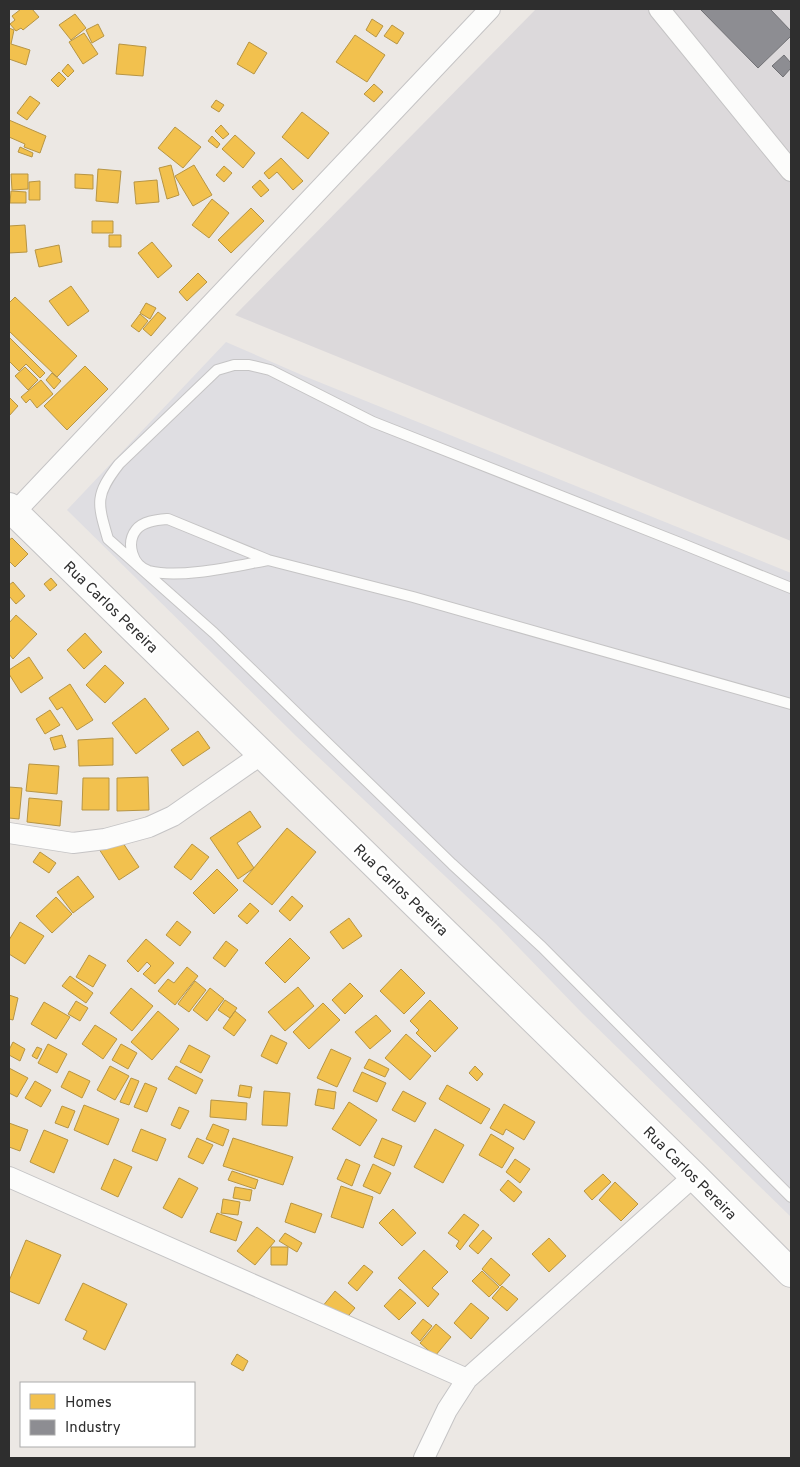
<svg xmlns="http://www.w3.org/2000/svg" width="800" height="1467" viewBox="0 0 800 1467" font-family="Overpass,sans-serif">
<rect width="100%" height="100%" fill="#ece8e4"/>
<path fill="#dcd9db" d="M536,9h255v532l-556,-226z"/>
<path fill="#dfdee2" d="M226,342l78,34 487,197v644l-209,-204 -86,-89 -200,-188 -229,-226z"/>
<path fill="#f2c14e" stroke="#b79544" d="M21,9h11l7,8 -16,13 -2,-2 -5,3 -6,-7 5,-4 -3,-4z
M75,14l11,14 -15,12 -12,-15z
M372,19l11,7 -7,11 -10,-7z
M98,24l6,12 -12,7 -6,-13z
M392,25l12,8 -7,11 -13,-8z
M9,28l5,2 -3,14 19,6 -4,15 -17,-6z
M84,33l14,21 -15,10 -14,-22z
M355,35l30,20 -18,27 -31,-20z
M249,42l18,11 -13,21 -17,-10z
M119,44l27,3 -3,29 -27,-2z
M68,64l6,7 -6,6 -6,-6z
M59,72l7,7 -8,8 -7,-7z
M374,84l9,8 -9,10 -10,-8z
M30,96l10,7 -13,17 -10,-7z
M216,100l8,5 -5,7 -8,-5z
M302,112l27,21 -21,26 -26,-22z
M9,120l37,16 -6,17 -16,-6 1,-3 -16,-7z
M221,125l8,9 -6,5 -8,-8z
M175,127l26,20 -18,21 -25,-20z
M235,135l20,18 -12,15 -21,-19z
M212,136l8,8 -3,4 -9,-7z
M20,147l13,6 -1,4 -14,-5z
M281,158l22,23 -10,9 -16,-18 -8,7 -5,-6z
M171,165l8,30 -12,4 -8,-31z
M194,165l18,30 -19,11 -18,-30z
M224,166l8,7 -8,9 -8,-7z
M98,169l23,2 -3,32 -22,-2z
M11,174h17v15l-16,1z
M75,174l18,1v14l-18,-1z
M157,180l2,22 -23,2 -2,-22z
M260,180l9,10 -8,7 -9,-10z
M40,181v19h-11v-18z
M11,191l15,1v11h-16z
M212,199l17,14 -20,25 -17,-13z
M251,208l13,13 -33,32 -13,-13z
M92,221h21v12h-21z
M25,225l2,27 -18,1v-27z
M109,235h12v12h-12z
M152,242l20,24 -14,12 -20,-25z
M59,245l3,17 -23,5 -4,-17z
M198,273l9,9 -20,19 -8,-9z
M71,286l18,25 -21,15 -19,-25z
M15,297l62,59 -20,21 -48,-46v-28z
M146,303l10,5 -6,11 -10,-6z
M158,312l8,6 -15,18 -8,-7z
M140,314l8,7 -9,11 -8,-6z
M9,337l36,36 -5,5 -14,-14 -7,7 -10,-10z
M85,366l23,23 -41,41 -23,-24z
M25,367l13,13 -10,10 -13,-14z
M52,373l9,8 -7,8 -8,-9z
M41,380l12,14 -16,14 -7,-9 -4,4 -5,-6z
M9,397l9,9 -9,10z
M12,538l16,16 -13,13 -6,-6v-21z
M51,578l6,7 -7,6 -6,-7z
M13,582l12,14 -9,8 -7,-8v-11z
M16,615l21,19 -24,25 -4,-5v-31z
M85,633l17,19 -18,17 -17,-19z
M29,657l14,21 -22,15 -12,-19v-4z
M105,665l19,18 -19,20 -19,-18z
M70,684l23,36 -16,10 -15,-23 -5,3 -8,-12z
M145,698l24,31 -33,25 -24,-31z
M50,710l10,15 -15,9 -9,-15z
M198,731l12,17 -27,18 -12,-16z
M62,735l4,12 -12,3 -4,-12z
M113,738v27l-34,1 -1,-26z
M29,764l30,2 -2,28 -31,-3z
M148,777l1,33 -32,1v-33z
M83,778h26v32h-27z
M9,787l13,1 -3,31 -10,-1z
M29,798l33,3 -2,25 -33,-4z
M250,811l11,16 -24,16 17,25 -16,11 -28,-41z
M287,828l29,24 -44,53 -29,-24z
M119,837l20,30 -20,13 -20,-31z
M192,844l17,13 -18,23 -17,-13z
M40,852l16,11 -7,10 -16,-11z
M217,869l21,21 -24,24 -21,-21z
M78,876l16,21 -21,16 -16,-21z
M292,896l11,10 -13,15 -11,-10z
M56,897l16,17 -20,19 -16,-17z
M250,903l9,8 -12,13 -9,-8z
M349,918l13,18 -19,13 -13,-17z
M177,921l14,11 -11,14 -14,-11z
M20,922l24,14 -19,28 -16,-10v-14z
M290,938l20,20 -25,25 -20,-20z
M146,939l28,24 -19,21 -12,-10 8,-8 -4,-4 -9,10 -11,-11z
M226,941l12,9 -13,17 -12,-9z
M89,955l17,10 -13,22 -17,-10z
M187,967l11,9 -23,29 -17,-14 10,-12 6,4z
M401,969l24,24 -21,21 -24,-23z
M70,976l23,17 -7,10 -24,-17z
M195,981l11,9 -17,22 -11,-8z
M350,983l13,13 -18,18 -13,-14z
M298,987l16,19 -29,25 -17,-19z
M131,988l22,18 -21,25 -22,-18z
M210,988l14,11 -17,22 -14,-11z
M9,995l9,3 -5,22 -4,-1z
M225,1000l12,8 -7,10 -12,-8z
M430,1000l28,28 -23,24 -19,-19 3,-3 -9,-9z
M76,1001l12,7 -8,13 -12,-7z
M44,1002l26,15 -14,22 -25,-15z
M323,1003l17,17 -31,29 -16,-17z
M158,1011l21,18 -27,31 -21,-18z
M235,1011l11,9 -12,16 -11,-8z
M376,1015l15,16 -21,18 -15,-17z
M95,1025l22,14 -14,20 -21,-15z
M406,1034l25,22 -21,24 -25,-22z
M271,1035l16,8 -10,21 -16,-8z
M13,1042l12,7 -5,12 -11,-6v-5z
M48,1044l19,10 -10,19 -19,-10z
M121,1044l16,9 -9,16 -16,-9z
M189,1045l21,11 -9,17 -21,-11z
M37,1047l5,2 -5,10 -5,-3z
M331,1049l20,9 -14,29 -20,-9z
M369,1059l20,10 -4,8 -21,-9z
M110,1066l19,10 -14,24 -18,-10z
M176,1066l27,14 -7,14 -28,-15z
M475,1066l8,8 -6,7 -8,-8z
M9,1068l19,10 -11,19 -8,-4z
M69,1071l21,10 -8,17 -21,-11z
M362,1072l24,11 -9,19 -24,-11z
M131,1078l8,3 -10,24 -9,-3z
M35,1081l16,9 -10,17 -16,-9z
M145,1083l12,5 -10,24 -13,-5z
M240,1085l12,2 -2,11 -12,-2z
M447,1085l43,24 -9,15 -42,-25z
M318,1089l18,3 -2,17 -19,-4z
M264,1091l26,2 -3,33 -25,-1z
M403,1091l23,12 -11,19 -23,-12z
M211,1100l36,3 -1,17 -36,-3z
M349,1102l28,18 -17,26 -28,-17z
M504,1104l31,18 -11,18 -18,-11 -3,6 -13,-7z
M84,1105l35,14 -11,26 -34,-15z
M62,1106l13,5 -7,17 -13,-5z
M179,1107l10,4 -9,18 -9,-4z
M9,1123l19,7 -8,21 -11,-4z
M213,1124l16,6 -6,16 -17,-7z
M141,1129l25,10 -9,22 -25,-10z
M435,1129l29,16 -21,38 -29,-16z
M44,1130l24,10 -14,33 -24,-11z
M491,1134l23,14 -12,20 -23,-13z
M197,1138l16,7 -10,19 -15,-7z
M233,1138l60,19 -10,28 -60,-19z
M382,1138l20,8 -8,20 -20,-9z
M114,1159l18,8 -14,30 -17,-8z
M346,1159l14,6 -8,21 -15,-7z
M515,1159l15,10 -10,14 -14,-11z
M373,1164l18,9 -11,21 -17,-8z
M232,1171l26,9 -3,9 -27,-9z
M603,1174l8,8 -19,18 -8,-9z
M179,1178l19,10 -16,30 -19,-10z
M508,1180l14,12 -8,10 -14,-12z
M615,1182l23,22 -17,17 -22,-21z
M341,1186l32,11 -10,31 -32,-11z
M235,1187l17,3 -2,11 -17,-3z
M223,1199l17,3 -2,13 -17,-2z
M291,1203l31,11 -7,19 -30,-11z
M393,1209l23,24 -14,13 -23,-23z
M217,1213l25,9 -6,19 -26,-9z
M464,1214l15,11 -19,25 -4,-4 3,-5 -11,-8z
M257,1227l18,14 -20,24 -18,-14z
M483,1230l9,8 -14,16 -9,-8z
M285,1233l17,10 -5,9 -18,-11z
M549,1238l17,18 -17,16 -17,-18z
M26,1240l35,15 -22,49 -30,-13v-10z
M271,1247h17l-1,18h-16z
M424,1250l24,22 -16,16 7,6 -11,13 -30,-29z
M491,1258l19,17 -10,11 -18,-17z
M364,1265l9,7 -16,19 -9,-8z
M482,1271l17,16 -10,10 -17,-16z
M83,1283l44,21 -22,46 -22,-11 4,-8 -22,-11z
M502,1286l16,13 -11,12 -15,-13z
M400,1289l16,14 -17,17 -15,-14z
M335,1291l20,17 -18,21 -19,-17z
M471,1303l18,15 -18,21 -17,-16z
M423,1319l9,7 -12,15 -9,-8z
M436,1324l15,13 -16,19 -15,-13z
M237,1354l11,7 -5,10 -12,-7z"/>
<path fill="#8d8d92" stroke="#707074" d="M700,9h70l21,22v5l-33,32z
M784,55l7,8v5l-8,9 -11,-11z"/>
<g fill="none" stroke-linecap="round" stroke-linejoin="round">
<defs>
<path id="lane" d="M268,560c-33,6 -87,19 -119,11 -17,-5 -23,-28 -13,-41 7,-9 21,-10 32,-11l100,41 145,37 378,107
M791,588l-111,-45 -307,-121 -103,-52 -21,-5h-15l-17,5 -98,94c-24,31 -22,38 -11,75l106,94 238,231 90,83 249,250"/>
<path id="street" d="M659,9l132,162
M14,513l476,-504
M9,833l64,10 32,-4 44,-12 24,-11 89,-62
M9,1177l458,202
M424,1458l23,-48 20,-31 227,-203"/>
<path id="secondary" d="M9,507l685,669 97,97"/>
</defs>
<use href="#lane" stroke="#c5c4c5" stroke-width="12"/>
<use href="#street" stroke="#c5c4c5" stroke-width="22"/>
<use href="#secondary" stroke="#c5c4c5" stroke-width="30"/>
<use href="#lane" stroke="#fcfcfb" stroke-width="10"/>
<use href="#street" stroke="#fcfcfb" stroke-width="20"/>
<use href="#secondary" stroke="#fcfcfb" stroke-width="28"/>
</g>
<g text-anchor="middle" stroke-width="5" stroke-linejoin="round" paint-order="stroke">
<g font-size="15" fill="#2e2e2e" stroke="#fff">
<text transform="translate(111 607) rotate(44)" y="5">Rua Carlos Pereira</text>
<text transform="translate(401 890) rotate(44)" y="5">Rua Carlos Pereira</text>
<text transform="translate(690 1173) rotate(45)" y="5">Rua Carlos Pereira</text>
</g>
</g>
<rect width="800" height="1467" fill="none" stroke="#2e2e2e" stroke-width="20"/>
<rect x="20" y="1382" width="175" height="65" fill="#ffffff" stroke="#ababab"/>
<rect x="30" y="1394" width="25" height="15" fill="#f2c14e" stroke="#ababab"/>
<text x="65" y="1407" font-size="15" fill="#2e2e2e">Homes</text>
<rect x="30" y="1420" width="25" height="15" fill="#8d8d92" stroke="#ababab"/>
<text x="65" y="1432" font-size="15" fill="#2e2e2e">Industry</text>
</svg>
